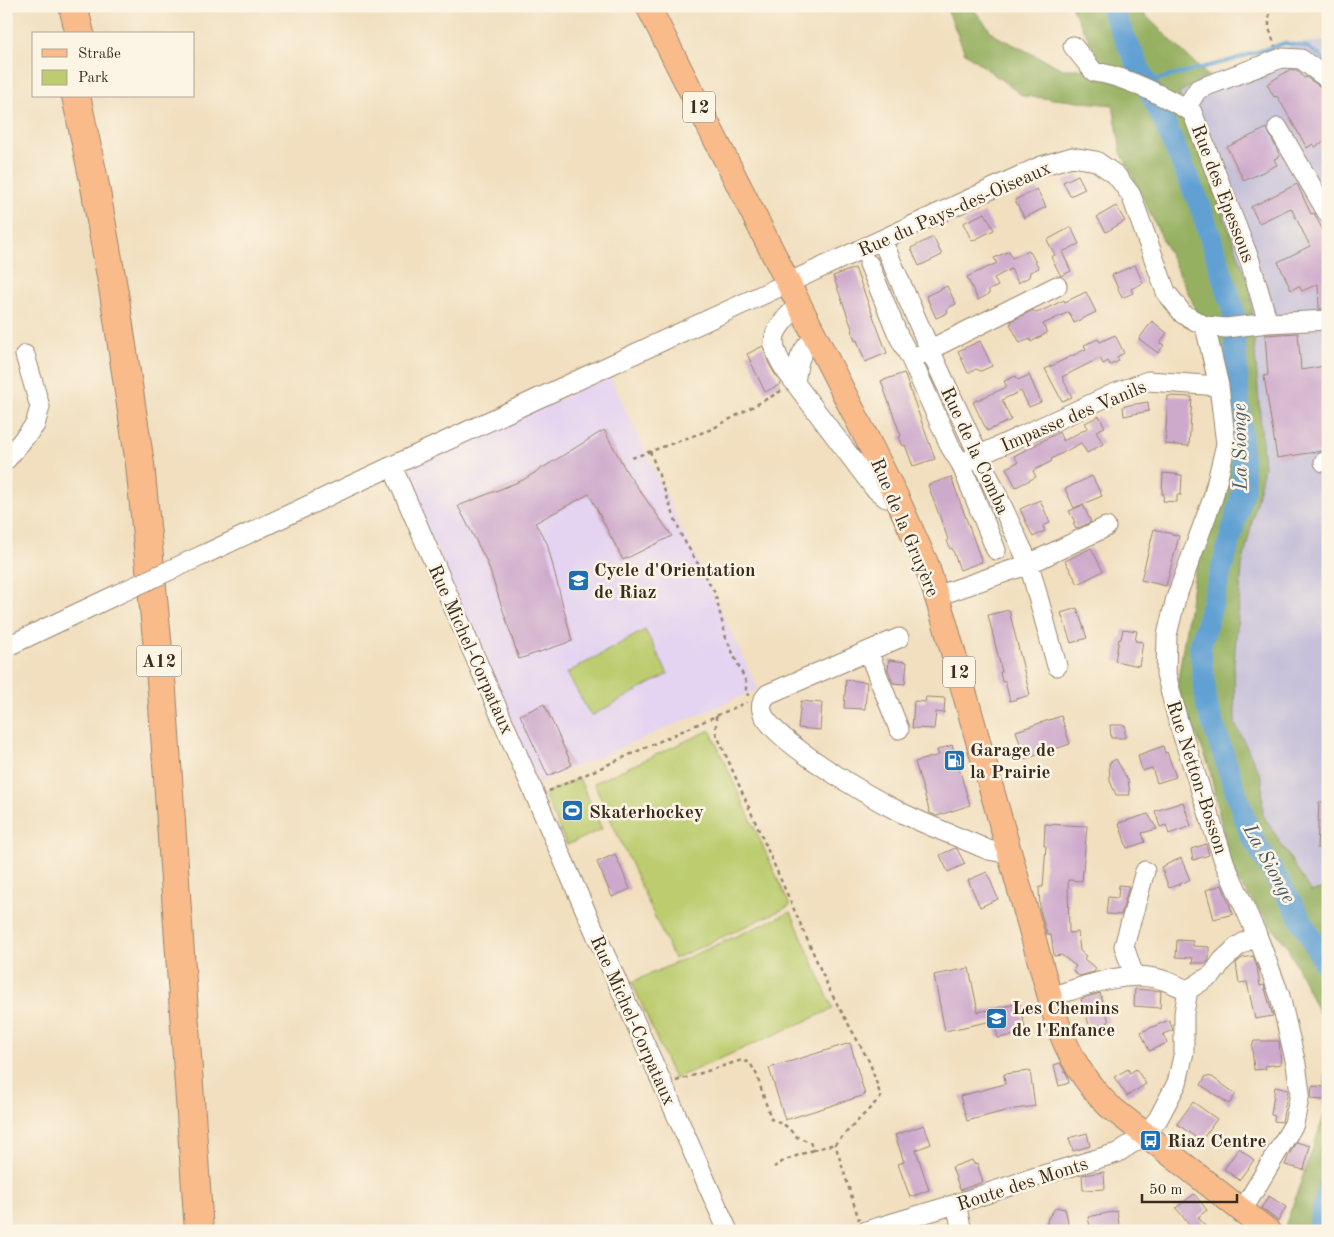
<svg xmlns="http://www.w3.org/2000/svg" width="1334" height="1237" viewBox="0 0 1334 1237" font-family="'Old Standard TT',serif">
<rect width="100%" height="100%" fill="#fcf5e5"/>
<filter id="ink" filterUnits="userSpaceOnUse"><feTurbulence type="fractalNoise" baseFrequency=".02" numOctaves="2"/><feDisplacementMap in="SourceGraphic" scale="10" xChannelSelector="R" yChannelSelector="G"/><feConvolveMatrix kernelMatrix="1 2 1 2 8 2 1 2 1" color-interpolation-filters="sRGB"/></filter>
<filter id="wash" filterUnits="userSpaceOnUse"><feTurbulence type="fractalNoise" baseFrequency=".0096" numOctaves="4" result="noise"/><feDisplacementMap in="SourceGraphic" scale="20" xChannelSelector="R" yChannelSelector="G"/><feGaussianBlur stdDeviation="1.12" result="paint"/><feColorMatrix in="noise" values="0 0 0 0 0 0 0 0 0 0 0 0 0 0 0 0 0 1.4 0 .05"/><feComposite in="paint" operator="in"/></filter>
<g filter="url(#wash)">
<rect width="100%" height="100%" fill="#f1dfbf"/>
<path fill="#e4d3f1" d="M610,376l148,313 -220,94 -135,-312z"/>
<path fill="#c6c0d9" d="M1328,41v845l-7,1 -9,5 -49,-77 -1,-37 -27,-54 -1,-62 8,-95 22,-100 -85,-374 29,-17 94,-33z"/>
<path fill="#bccc6e" stroke="#7c7b46" d="M645,630l23,44 -77,42 -24,-43z
M710,730l80,176 -116,53 -80,-176z
M579,778l23,51 -35,16 -23,-51z
M791,912l42,97 -159,70 -42,-97z"/>
<path fill="#95b061" stroke="#686d40" d="M946,6h25l23,29 69,34h41l-33,-63h67l7,9 63,61 -29,17 71,194 14,180 -22,100 -8,95 1,62 27,54 1,37 48,77 17,-6v345h-38l-5,-4 40,-114 1,-85 -38,-80 -56,-74 -23,-108 -32,-80 16,-102 29,-156 -29,-125 -72,-151 -8,-47 -90,-9 -58,-43z"/>
<g fill="none" stroke-linecap="round" stroke-linejoin="round">
<path stroke="#61a0d3" stroke-width="4" d="M1148,82l84,-22 53,-17 22,4 13,9 8,9"/>
<path stroke="#61a0d3" stroke-width="22" d="M1110,6l52,111 39,91 32,100 11,180 -44,160 7,58 43,128 46,76 32,60
M1318,1231l10,-43"/>
</g>
<g id="blocks">
<path fill="#cda9cc" d="M1289,70h8l7,8 2,-1 19,13 3,4v45l-13,8 -2,-3 -6,4 -30,-52 -3,1 -7,-13z
M1267,128l13,28 -6,3 3,6 -33,16 -17,-34z
M1078,175l7,14 -15,7 -7,-14z
M1297,184l14,30 3,-1 14,27v69h-9l-1,-25 -16,7 -3,-5 -8,4 -13,-28 32,-16 -19,-38 -32,15 -8,-16z
M1037,189l9,18 -22,11 -9,-18z
M1116,206l9,15 -19,11 -9,-15z
M985,213l9,17 -22,11 -9,-18z
M1071,227l8,17 -17,8 9,19 -10,5 -10,-19 4,-2 -8,-15z
M933,237l9,18 -23,11 -8,-18z
M1029,250l10,18 -9,4 -1,5 -11,6 -7,-14 -17,9 4,8 -9,4v4l-11,6 -11,-23 30,-14 -3,-5 15,-7 3,7z
M1135,265l8,18 -12,6 2,4 -11,5 -10,-23z
M855,268l32,85 -22,9 -8,-22 -2,1 -3,-10h1l-20,-55z
M947,286l9,18 -8,4 -1,5 -11,5 -10,-22z
M1086,292l10,20 -22,11 -5,-11 -26,12 4,9 -16,9 -1,-3 -10,4 -10,-19 2,-1 -1,-2 22,-11 2,3 2,-1v1l27,-13 1,2z
M1152,321l15,12 -7,10 4,2 -6,8 -19,-14z
M1298,333l3,37 24,-4 3,17v67l-51,8 -13,-82 4,-1 -3,-40z
M1115,335l9,18 -7,4 2,4 -9,4 -2,-4 -5,3 -3,-6 -38,19 10,20 -10,4 -17,-32 41,-20 -2,-4 14,-6 2,3z
M980,341l12,25 -11,5 -5,-2 -8,4 -10,-22z
M763,346l6,18 12,20 -16,8 -18,-38z
M904,373l31,86 -22,7 -8,-21 -2,1 -4,-9 2,-1 -20,-55z
M1029,375l12,27 -12,5 -8,-16 -19,9 9,20 -24,11 -14,-29 34,-15 -3,-6 12,-5 2,4z
M1168,396l24,1 -3,49 -24,-2z
M1148,402l1,9 -25,5 -1,-10z
M1099,416l6,11 -9,4 7,13 -16,9 -6,-10 -30,16 1,2 -19,10 3,6 -20,10 -10,-19 12,-6 -4,-6 45,-24 4,9 25,-13 -3,-5z
M604,430l24,44 44,62 -49,24 -34,-66 -54,29 12,20 25,98 -53,18 -32,-97 -29,-56 65,-26z
M1163,473l19,2 -1,20h-4v7l-14,-1 1,-7h-2z
M1092,476l10,20 -28,12 -9,-19z
M951,477l31,85 -22,8 -8,-22 -2,1 -3,-9 1,-1 -20,-54z
M1040,500l10,23 -7,3 2,5 -12,6 -13,-28z
M1083,505l8,17 -15,7 -3,-6 2,-1 -6,-11z
M1154,529l25,7 -13,50 -25,-6z
M1091,548l12,23 -25,13 -13,-23z
M1077,608l10,30 -16,5 -10,-30z
M1009,610l21,85 -20,6 -5,-20 -3,1 -2,-10h2l-14,-57z
M1123,629l14,2 -2,10 8,1 -4,24 -24,-5 4,-22h2z
M889,660l18,2 -2,22 -12,-1 -5,-13z
M846,680l21,2 -2,27 -21,-1z
M926,697l19,1 -1,15 -8,-1 -2,17 -22,-1 2,-27 11,1z
M801,701l21,2 -2,27 -22,-2z
M544,704l28,61 -24,11 -28,-61z
M1061,716l9,28 -45,15 -9,-28z
M1110,725h15v13h-14z
M952,745l18,60 -33,11 -7,-3 -15,-51 24,-7 -2,-5z
M1163,746l2,7 2,-1 9,25 -19,6 -5,-15 -10,3 -4,-16z
M1116,759l12,21 2,15h-14l-6,-14 -1,-18z
M1183,802l8,24 -22,8 -3,-9 -6,2 -5,-16z
M1319,802h9v47l-11,-1z
M1148,814l9,15 -15,4 3,9 -18,6 -8,-25z
M1045,824l42,2 -5,55 -14,-1 1,53 9,-1 2,19 6,5 -2,3 12,9 -2,4 -15,4 -6,-5 3,-5 -15,-11 -7,1 -3,-21h-4l-7,-25 -1,-23h4l3,-41h-2z
M1206,844l3,11 -16,5 -2,-11z
M955,848l2,1 8,15 -17,8 -8,-17z
M615,854l15,35 -18,8 -15,-35z
M1181,858l9,22 -21,8 -8,-21z
M987,872l11,27 -18,8 -12,-27z
M1119,885l10,1 -8,29 -15,-1 2,-17 10,1z
M1222,885l11,29 -19,5 -8,-29z
M1177,940l16,1v5l16,1v13l-2,3h-15l1,-5 -17,-1z
M1253,956l4,11 3,19 4,-1 9,31 -18,3 -8,-37 -8,1 -3,-20 6,-5z
M969,968l9,44 42,-9 6,30 -28,5 -4,-16 -2,-1 -47,10 -11,-56z
M1135,989l26,2 -1,17 -26,-2z
M1100,993l9,29 -19,6 -9,-29z
M1169,1020l4,10 -10,4 4,9 -18,8 -8,-19z
M1254,1041h25l2,23 -16,2 1,3 -12,1 -2,-23z
M850,1043l15,52 -80,25 -16,-52z
M1060,1063l8,14 1,6 -10,3 -5,-21z
M1128,1069l2,4 6,-4 10,15 -19,12 -13,-19z
M1030,1071l5,35 -26,4 -42,11 -7,-25 45,-12 -1,-10z
M1206,1076l6,1 24,17 -7,10 -28,-19z
M1312,1086l13,1 -1,13 -13,-1z
M1275,1087l13,3 -6,32 -8,-1 1,-5 -4,-1z
M1193,1102l24,17 -16,22 -24,-17z
M924,1125l7,19 -15,6 13,40 -19,7 -12,-33 6,-2 -9,-27z
M1087,1133l3,13 -17,5 -4,-13z
M1296,1142l14,4 -6,24 -19,-5 3,-8z
M1239,1148l15,12 -15,20 -15,-11z
M972,1160l2,4 3,-1 6,19 -23,8 -8,-23z
M1104,1172l1,17 -22,1 -1,-15z
M1194,1194l13,16 -9,7 11,14h-15l-18,-23z
M1269,1196l17,11 -8,14 -17,-13z
M1056,1207l9,2 3,12 -2,10h-21l3,-13z
M1117,1211l3,20h-29l-3,-14z"/>
</g>
</g>
<g filter="url(#ink)">
<use href="#blocks" fill-opacity="0" stroke="#96846e" stroke-width="1"/>
<g fill="none" stroke-linecap="round" stroke-linejoin="round">
<defs>
<path id="minor" d="M1073,46l21,26c29,3 73,26 98,40l58,149 18,62
M1186,108l12,-19 84,-31 19,1 27,20
M1278,128l50,86
M882,240l48,110 99,214 28,102
M869,264l29,71 13,24 40,89 10,16 35,86
M799,304c-24,26 -35,34 -13,67l88,117 12,10 10,-2
M1205,326l14,60 7,58 -13,54 -37,100 -9,37 -1,39 12,47 47,143 32,71 23,61 16,68 4,29 -6,31 -52,87
M919,355l138,-69
M795,383c3,-21 4,-32 21,-47
M6,460l29,-35 5,-18 -15,-52
M967,461l146,-67 35,-13 71,5
M1324,462l4,-1
M203,555l189,-89
M937,596l92,-32 77,-37
M899,638l-131,56c-4,4 -8,10 -6,17 7,28 110,87 138,101 28,14 59,25 88,38l11,2 10,-2
M6,647l112,-53
M868,651l31,78
M1134,976l-10,-30 21,-75
M1050,997c33,-10 70,-26 105,-19 11,2 22,8 33,12
M956,1204l6,27
M728,1231l-153,-344 -183,-421 649,-300 31,-9 24,4 20,14 15,20 35,97 17,22 22,12 21,2 42,-5 60,-3
M866,1231l90,-27 80,-27 81,-24 28,-18 13,-16 19,-36 7,-31v-39l4,-23 25,-16 9,-13 16,-15 19,-11"/>
<path id="major" d="M648,6l248,490 30,67 18,57 113,402c11,32 27,60 52,84l159,125"/>
<path id="highway" d="M73,6l7,28
M76,96l18,85 20,112 26,171 22,227 37,540"/>
</defs>
<use href="#minor" stroke="#96846e" stroke-width="21"/>
<use href="#major" stroke="#96846e" stroke-width="26"/>
<use href="#highway" stroke="#96846e" stroke-width="30"/>
<path stroke="#96846e" stroke-width="2.5" stroke-dasharray="4 4" stroke-linecap="butt" d="M1269,6v22l6,18
M650,451l31,84 34,58 11,45 20,44v12l3,1
M632,458l80,-29 71,-39
M716,716v17l114,258 40,72 11,34 -46,47 24,76
M549,791l198,-89
M676,1081l66,-21 8,3 6,10 15,46 15,7 11,11 13,5 3,8 -28,10 -11,7
M813,1150l22,-6"/>
<use href="#minor" stroke="#fff" stroke-width="19"/>
<use href="#major" stroke="#fabb8b" stroke-width="24"/>
<use href="#highway" stroke="#fabb8b" stroke-width="28"/>
<defs>
<path id="minor-bridge" d="M118,594l85,-39"/>
</defs>
<use href="#minor-bridge" stroke="#96846e" stroke-width="21" stroke-linecap="butt"/>
<use href="#minor-bridge" stroke="#fff" stroke-width="19"/>
</g>
</g>
<defs>
<symbol id="school-square" viewBox="-11 -11 22 22"><rect x="-9" y="-9" width="18" height="18" rx="4" fill="#1f6fb2" stroke="#fcf5e5"/><path d="M0-5L7-2L0 1L-7-2ZM-4 1L0 2.5L4 1V4Q0 6-4 4Z" fill="#fff"/></symbol>
<symbol id="fuel-square" viewBox="-11 -11 22 22"><rect x="-9" y="-9" width="18" height="18" rx="4" fill="#1f6fb2" stroke="#fcf5e5"/><path d="M-5.5-6h7V0h2V4h1.3V-2.5L3-4.5l.8-.8L6-3V5H2.5V1h-1V6h-7ZM-4.2-4.7v3.2H.2V-4.7Z" fill="#fff"/></symbol>
<symbol id="stadium-square" viewBox="-11 -11 22 22"><rect x="-9" y="-9" width="18" height="18" rx="4" fill="#1f6fb2" stroke="#fcf5e5"/><path d="M0-5a6.5 5 0 1 0 0 10a6.5 5 0 1 0 0-10ZM-3.5-1.8h7v3.6h-7Z" fill="#fff"/></symbol>
<symbol id="bus-square" viewBox="-11 -11 22 22"><rect x="-9" y="-9" width="18" height="18" rx="4" fill="#1f6fb2" stroke="#fcf5e5"/><path d="M-5-6H5V4H4V6H2V4H-2V6H-4V4H-5ZM-3.5-4V0h7V-4ZM-3.5 1.2v1.5H-2V1.2ZM2 1.2v1.5H3.5V1.2Z" fill="#fff"/></symbol>
</defs>
<g fill-rule="evenodd">
<use href="#school-square" x="566" y="568" width="25" height="25"/>
<use href="#fuel-square" x="942" y="748" width="25" height="25"/>
<use href="#stadium-square" x="560" y="798" width="25" height="25"/>
<use href="#school-square" x="984" y="1006" width="25" height="25"/>
<use href="#bus-square" x="1138" y="1128" width="25" height="25"/>
</g>
<g text-anchor="middle" stroke-width="5" stroke-linejoin="round" paint-order="stroke">
<g fill="#fcf5e5" stroke="#75675a" stroke-width="1">
<rect x="683" y="91.5" width="32" height="31" rx="4"/>
<rect x="136.5" y="645.5" width="45" height="31" rx="4"/>
<rect x="943" y="656.5" width="32" height="31" rx="4"/>
</g>
<g font-size="18" font-weight="bold" fill="#3b2a1e">
<text x="699" y="113">12</text>
<text x="159" y="667">A12</text>
<text x="959" y="678">12</text>
</g>
<g font-size="19" fill="#3b2a1e" stroke="#fcf5e5">
<text transform="translate(1224 193) rotate(69)" y="7">Rue des Epessous</text>
<text transform="translate(954 208) rotate(-24)" y="7">Rue du Pays-des-Oiseaux</text>
<text transform="translate(1073 415) rotate(-23)" y="7">Impasse des Vanils</text>
<text transform="translate(976 450) rotate(65)" y="7">Rue de la Comba</text>
<text transform="translate(906 527) rotate(67)" y="7">Rue de la Gruyère</text>
<text transform="translate(472 649) rotate(66)" y="7">Rue Michel-Corpataux</text>
<text transform="translate(1198 777) rotate(72)" y="7">Rue Netton-Bosson</text>
<text transform="translate(634 1020) rotate(66)" y="7">Rue Michel-Corpataux</text>
<text transform="translate(1022 1183) rotate(-18)" y="7">Route des Monts</text>
</g>
<g font-size="19" font-weight="bold" fill="#3b2a1e" stroke="#fcf5e5" text-anchor="start">
<text x="594" y="576">Cycle d'Orientation<tspan x="594" dy="22">de Riaz</tspan></text>
<text x="970" y="756">Garage de<tspan x="970" dy="22">la Prairie</tspan></text>
<text x="589" y="818">Skaterhockey</text>
<text x="1012" y="1014">Les Chemins<tspan x="1012" dy="22">de l'Enfance</tspan></text>
<text x="1167" y="1147">Riaz Centre</text>
</g>
<g font-size="20" font-style="italic" fill="#4a5966" stroke="#fcf5e5">
<text transform="translate(1239 447) rotate(-91)" y="7">La Sionge</text>
<text transform="translate(1270 863) rotate(61)" y="7">La Sionge</text>
</g>
</g>
<rect width="1334" height="1237" fill="none" stroke="#fcf5e5" stroke-width="25"/>
<rect x="32" y="32" width="162" height="65" fill="#fcf5e5" stroke="#afa495"/>
<rect x="42" y="49" width="25" height="8" fill="#fabb8b" stroke="#afa495"/>
<text x="78" y="58" font-size="15" fill="#3b2a1e">Straße</text>
<rect x="42" y="70" width="25" height="15" fill="#bccc6e" stroke="#afa495"/>
<text x="78" y="82" font-size="15" fill="#3b2a1e">Park</text>
<path d="M1142 1194v8h95v-8" fill="none" stroke="#3b2a1e" stroke-width="2.5"/>
<text x="1149" y="1194" font-size="15" fill="#3b2a1e" stroke="#fcf5e5" stroke-width="4" paint-order="stroke">50 m</text>
</svg>
